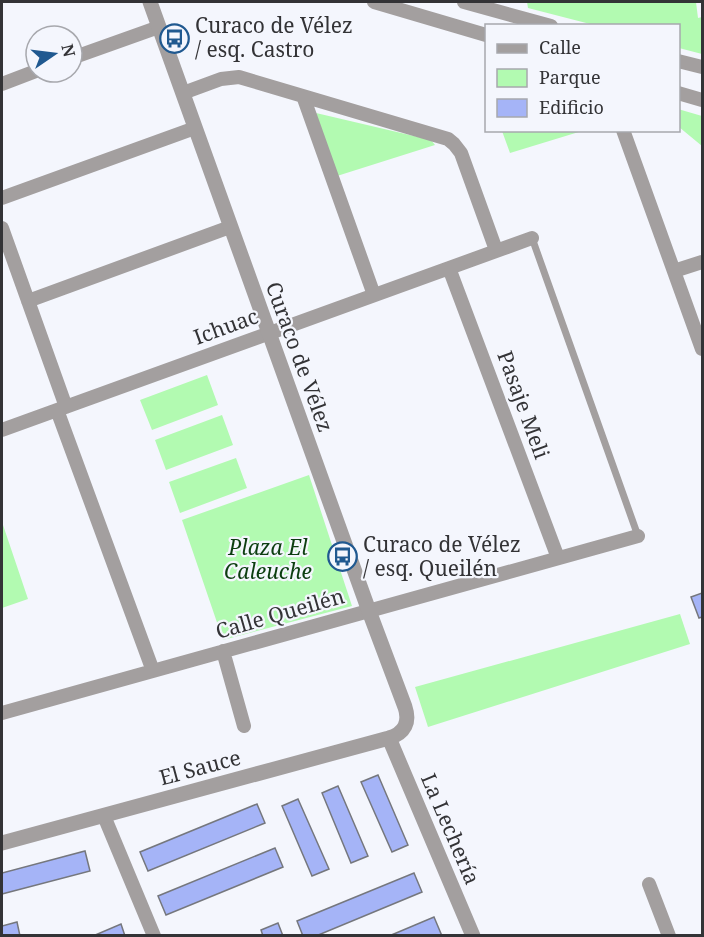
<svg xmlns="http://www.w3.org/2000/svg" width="704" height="937" viewBox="0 0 704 937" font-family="'Noto Serif',serif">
<rect width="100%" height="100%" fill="#f4f6fd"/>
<path fill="#b2fab1" d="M527,2h169l2,16 4,-1v37l-23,-6 -1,-22 -84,-1 -66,-17z
M678,109l24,7v30l-23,-19z
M316,113l115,27 4,5 -98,31z
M502,131v-1l80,1 -72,22z
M207,375l11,30 -66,25 -12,-30z
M222,415l11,30 -67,25 -11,-30z
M236,458l11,30 -67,25 -11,-31z
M309,475l43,131 -129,34 -41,-120z
M2,525h1l25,74 -26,9z
M680,614l10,30 -262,83 -13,-40z"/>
<path fill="#a5b4f7" stroke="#75777d" stroke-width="1.5" d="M702,593v24l-3,1 -8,-21z
M378,775l30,70 -16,7 -31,-70z
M338,786l30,70 -17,7 -29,-70z
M298,799l31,70 -17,7 -30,-70z
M257,804l8,19 -117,48 -8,-19z
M275,848l8,19 -117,48 -8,-19z
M85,851l5,20 -88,23v-21z
M414,873l8,19 -106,44h-13l-6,-15z
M434,917l8,19h-53z
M17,922l3,14h-18v-10z
M278,923l5,13h-20l-2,-6z
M121,924l4,12h-32z"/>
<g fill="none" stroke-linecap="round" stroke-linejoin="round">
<path stroke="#a39f9f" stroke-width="7" d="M532,238l106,298"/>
<path stroke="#a39f9f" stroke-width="14" d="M374,2l112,33
M464,2l87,24
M72,58l87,-31
M678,61l24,6
M2,84l34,-13
M183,93l38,-14 18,-2 209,62 6,5 7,9 35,97
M678,93l24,7
M303,96l71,199
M623,130l79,219
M2,198l193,-70
M2,228l64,179
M449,268l109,290
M674,271l28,-9
M28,301l202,-74
M57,410l96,261
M2,430l530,-192
M223,651l21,75
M2,713l636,-177
M104,816l50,120
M649,884l20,52"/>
<path stroke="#a39f9f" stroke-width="15" d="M389,738l84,198
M2,843l387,-105c16,-5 21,-16 16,-31l-36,-96 -219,-609"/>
</g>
<defs>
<symbol id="bus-ring" viewBox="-11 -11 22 22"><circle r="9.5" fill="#f4f6fd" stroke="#205990" stroke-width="1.5"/><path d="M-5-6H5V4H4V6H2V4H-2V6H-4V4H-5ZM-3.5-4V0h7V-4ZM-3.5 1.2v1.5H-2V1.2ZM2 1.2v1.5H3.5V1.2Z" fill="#205990"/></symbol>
</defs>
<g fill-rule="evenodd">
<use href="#bus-ring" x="158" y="22" width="33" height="33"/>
<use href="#bus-ring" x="326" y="540" width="33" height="33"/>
</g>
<g text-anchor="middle" stroke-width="4.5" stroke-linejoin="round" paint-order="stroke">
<g font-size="21" fill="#333336" stroke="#f4f6fd" text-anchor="start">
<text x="195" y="33">Curaco de Vélez<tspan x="195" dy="24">/ esq. Castro</tspan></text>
<text x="363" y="552">Curaco de Vélez<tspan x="363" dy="24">/ esq. Queilén</tspan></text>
</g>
<g font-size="21" fill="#333336" stroke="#f4f6fd">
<text transform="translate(226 327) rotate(-20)" y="7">Ichuac</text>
<text transform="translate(299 357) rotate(70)" y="7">Curaco de Vélez</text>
<text transform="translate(523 405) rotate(70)" y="7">Pasaje Meli</text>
<text transform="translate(280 614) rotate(-16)" y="7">Calle Queilén</text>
<text transform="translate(200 768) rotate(-15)" y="7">El Sauce</text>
<text transform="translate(450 829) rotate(67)" y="7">La Lechería</text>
</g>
<g font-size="21" font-style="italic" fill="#0c3e10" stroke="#f4f6fd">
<text x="268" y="555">Plaza El<tspan x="268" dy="24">Caleuche</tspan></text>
</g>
</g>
<rect width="704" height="937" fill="none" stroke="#333336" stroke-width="6"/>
<rect x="485" y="24" width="195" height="108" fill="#f4f6fd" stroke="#a7a8ad" stroke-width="1.5"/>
<rect x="497" y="44" width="30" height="9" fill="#a39f9f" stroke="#a7a8ad" stroke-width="1.5"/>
<text x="539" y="54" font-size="18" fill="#333336">Calle</text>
<rect x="497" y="69" width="30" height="18" fill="#b2fab1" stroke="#a7a8ad" stroke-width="1.5"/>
<text x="539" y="84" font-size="18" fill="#333336">Parque</text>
<rect x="497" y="99" width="30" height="18" fill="#a5b4f7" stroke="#a7a8ad" stroke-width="1.5"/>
<text x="539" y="114" font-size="18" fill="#333336">Edificio</text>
<g transform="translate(54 54) rotate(76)"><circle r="28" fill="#f4f6fd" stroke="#a7a8ad" stroke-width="1.5"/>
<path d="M0-4.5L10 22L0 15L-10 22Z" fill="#205990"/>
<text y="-9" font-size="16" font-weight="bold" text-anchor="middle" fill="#333336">N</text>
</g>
</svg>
